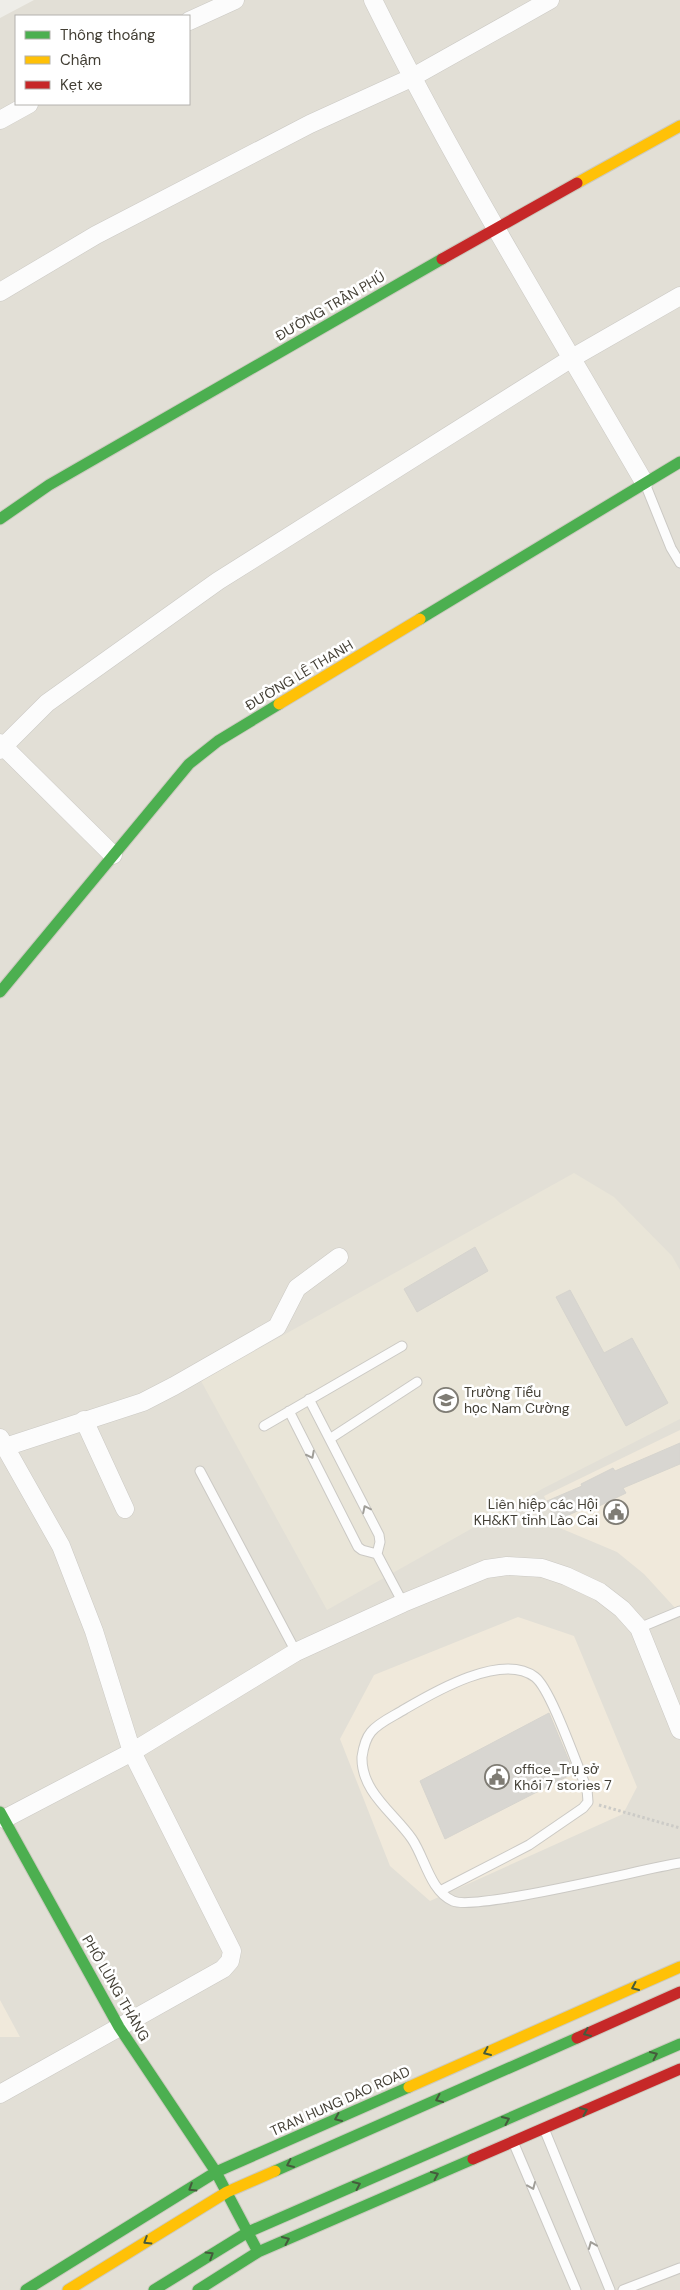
<svg xmlns="http://www.w3.org/2000/svg" width="680" height="2290" viewBox="0 0 680 2290" font-family="'DM Sans',sans-serif">
<rect width="100%" height="100%" fill="#eeede8"/>
<path fill="#e2dfd6" fill-rule="evenodd" d="M34,0h646v2290h-680v-2272zM16,16h173v88h-173z"/>
<path fill="#f0e9db" d="M680,1430v178l-3,2 -33,-36 -27,-22 -57,-24 -16,-32z
M518,1617l56,19 63,151 -14,27 -193,87 -40,-35 -50,-127 34,-64z
M0,2000l20,37h-20z"/>
<path fill="#e9e5d8" d="M574,1173l40,24 58,59 8,14v149l-138,70 -215,121 -126,-229z"/>
<path fill="#d8d6d1" stroke="#d6d4ce" d="M475,1247l13,24 -71,41 -13,-23z
M570,1290l34,63 28,-15 36,65 -42,23 -70,-129z
M680,1443v21l-57,24 3,5 -33,16 -2,-4 -36,16 -8,-20 35,-15 -1,-2 32,-16 2,3z
M549,1713l25,60 -129,66 -25,-58z"/>
<g fill="none" stroke-linecap="round" stroke-linejoin="round">
<defs>
<path id="lane" d="M646,486l25,62 9,15
M309,1399l70,136 1,7 -3,12 26,49
M289,1411l69,136 4,3 15,4
M264,1426l138,-80
M331,1438l86,-56
M200,1471l96,181
M639,1628l41,-17
M440,1891l89,-46 54,-37 5,-6 -1,-13c-10,-23 -36,-100 -52,-112 -33,-25 -101,15 -130,32 -11,7 -26,13 -34,23 -5,6 -8,18 -9,25 -1,35 32,56 50,82 13,19 18,52 41,62 23,10 190,-32 227,-38
M545,2131l65,159
M514,2144l62,146
M623,2290l57,-22"/>
<path id="street" d="M373,0c82,166 179,323 271,482
M189,21l46,-21
M0,120l29,-16
M0,292l96,-57 214,-111 101,-46 139,-78
M0,743l113,112
M0,750l47,-47 171,-122 354,-223 108,-62
M84,1420l41,89
M0,1438l61,108 33,85 38,121 100,199 -2,10 -7,8 -223,125
M5,1447l138,-45 31,-16 103,-59 20,-39 42,-31
M4,1819l128,-67 164,-100 107,-49 83,-34 21,-3 35,2 24,8 34,16 22,17 17,19 41,102"/>
<path id="fast" d="M0,519l49,-34 393,-226
M420,619l260,-157
M0,992l189,-228 29,-23 61,-37
M0,1812l119,215 97,145
M275,2171l302,-133
M218,2176l38,72
M26,2290l190,-118 193,-85
M154,2290l94,-58 432,-188
M198,2290l60,-38 215,-93"/>
<path id="slow" d="M577,183l103,-57
M279,704l141,-85
M409,2087l271,-120
M68,2290l159,-98 48,-21"/>
<path id="jam" d="M442,259l135,-76
M577,2038l103,-46
M473,2159l207,-90"/>
</defs>
<use href="#lane" stroke="#cbc9c4" stroke-width="11"/>
<use href="#street" stroke="#cbc9c4" stroke-width="19"/>
<use href="#fast" stroke="#cccabf" stroke-width="13"/>
<use href="#slow" stroke="#cccabf" stroke-width="13"/>
<use href="#jam" stroke="#cccabf" stroke-width="13"/>
<path stroke="#cccbc7" stroke-width="3" stroke-dasharray="2.5 2.5" stroke-linecap="butt" d="M599,1805l81,23"/>
<use href="#lane" stroke="#fcfcfc" stroke-width="9"/>
<use href="#street" stroke="#fcfcfc" stroke-width="18"/>
<use href="#fast" stroke="#4caf50" stroke-width="11"/>
<use href="#slow" stroke="#ffc107" stroke-width="11"/>
<use href="#jam" stroke="#c62828" stroke-width="11"/>
</g>
<defs><path id="oneway-chevron" d="M-2-3.5L2.5 0L-2 3.5" fill="none" stroke-width="1.6" stroke-linecap="round" stroke-linejoin="round" transform="scale(1.25)"/></defs>
<g stroke="#a09e98">
<use href="#oneway-chevron" transform="translate(311 1455) rotate(63)"/>
<use href="#oneway-chevron" transform="translate(366 1509) rotate(-116)"/>
<use href="#oneway-chevron" transform="translate(532 2186) rotate(67)"/>
<use href="#oneway-chevron" transform="translate(592 2245) rotate(-112)"/>
</g>
<g stroke="#455b3c">
<use href="#oneway-chevron" transform="translate(635 1987) rotate(156)"/>
<use href="#oneway-chevron" transform="translate(587 2033) rotate(156)"/>
<use href="#oneway-chevron" transform="translate(487 2052) rotate(156)"/>
<use href="#oneway-chevron" transform="translate(654 2055) rotate(-24)"/>
<use href="#oneway-chevron" transform="translate(439 2099) rotate(156)"/>
<use href="#oneway-chevron" transform="translate(584 2111) rotate(-23)"/>
<use href="#oneway-chevron" transform="translate(338 2118) rotate(156)"/>
<use href="#oneway-chevron" transform="translate(506 2120) rotate(-24)"/>
<use href="#oneway-chevron" transform="translate(290 2164) rotate(156)"/>
<use href="#oneway-chevron" transform="translate(435 2175) rotate(-24)"/>
<use href="#oneway-chevron" transform="translate(357 2185) rotate(-24)"/>
<use href="#oneway-chevron" transform="translate(192 2188) rotate(148)"/>
<use href="#oneway-chevron" transform="translate(286 2240) rotate(-24)"/>
<use href="#oneway-chevron" transform="translate(147 2241) rotate(148)"/>
<use href="#oneway-chevron" transform="translate(210 2255) rotate(-32)"/>
</g>
<defs>
<symbol id="school-ring" viewBox="-11 -11 22 22"><circle r="9.5" fill="#fff" stroke="#7f7c74" stroke-width="1.5"/><path d="M0-5L7-2L0 1L-7-2ZM-4 1L0 2.5L4 1V4Q0 6-4 4Z" fill="#7f7c74"/></symbol>
<symbol id="civic-ring" viewBox="-11 -11 22 22"><circle r="9.5" fill="#fff" stroke="#7f7c74" stroke-width="1.5"/><path d="M-.6-6.5H3V-4.5H.6V-3L4-1V1h2V6H-6V1h2V-1L-.6-3ZM-1.2 2.5V6h2.4V2.5Z" fill="#7f7c74"/></symbol>
</defs>
<g fill-rule="evenodd">
<use href="#school-ring" x="432" y="1386" width="28" height="28"/>
<use href="#civic-ring" x="602" y="1498" width="28" height="28"/>
<use href="#civic-ring" x="483" y="1763" width="28" height="28"/>
</g>
<g text-anchor="middle" stroke-width="5" stroke-linejoin="round" paint-order="stroke">
<g font-size="14" fill="#433f35" stroke="#fff">
<text transform="translate(330 306) rotate(-30)" y="5">ĐƯỜNG TRẦN PHÚ</text>
<text transform="translate(299 675) rotate(-31)" y="5">ĐƯỜNG LÊ THANH</text>
<text transform="translate(116 1988) rotate(60)" y="5">PHỐ LÙNG THÀNG</text>
<text transform="translate(340 2101) rotate(-24)" y="5">TRAN HUNG DAO ROAD</text>
</g>
<g font-size="14" fill="#433f35" stroke="#fff" text-anchor="start">
<text x="464" y="1397">Trường Tiểu<tspan x="464" dy="16">học Nam Cường</tspan></text>
<text x="598" y="1509" text-anchor="end">Liên hiệp các Hội<tspan x="598" dy="16">KH&amp;KT tỉnh Lào Cai</tspan></text>
<text x="514" y="1774">office_Trụ sở<tspan x="514" dy="16">Khối 7 stories 7</tspan></text>
</g>
</g>
<rect x="15" y="15" width="175" height="90" fill="#ffffff" stroke="#b4b2ae"/>
<rect x="25" y="31" width="25" height="8" fill="#4caf50" stroke="#b4b2ae"/>
<text x="60" y="40" font-size="15" fill="#433f35">Thông thoáng</text>
<rect x="25" y="56" width="25" height="8" fill="#ffc107" stroke="#b4b2ae"/>
<text x="60" y="65" font-size="15" fill="#433f35">Chậm</text>
<rect x="25" y="81" width="25" height="8" fill="#c62828" stroke="#b4b2ae"/>
<text x="60" y="90" font-size="15" fill="#433f35">Kẹt xe</text>
</svg>
